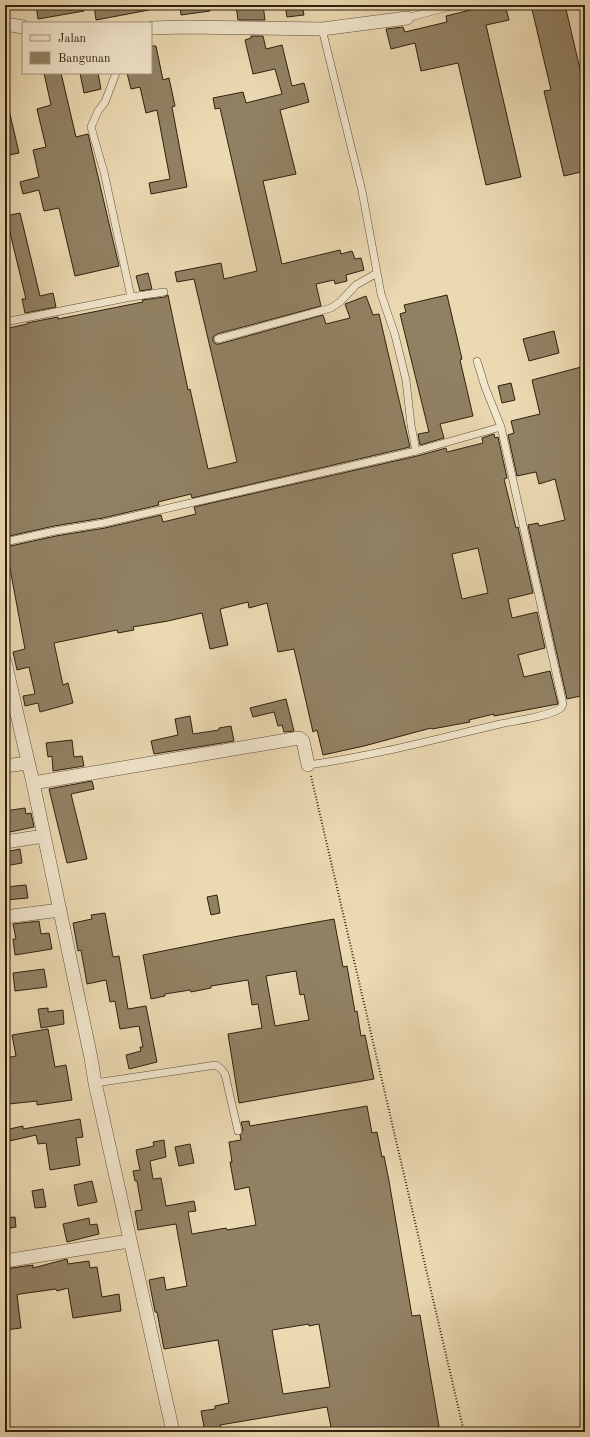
<svg xmlns="http://www.w3.org/2000/svg" width="590" height="1437" viewBox="0 0 590 1437" font-family="'Old Standard TT',serif">
<rect width="100%" height="100%" fill="#ebd9b2"/>
<filter id="stains"><feTurbulence type="fractalNoise" baseFrequency=".005" numOctaves="4"/><feColorMatrix values="0 0 0 0 .2 0 0 0 0 .09 0 0 0 0 .02 0 0 0 .5 -.17"/></filter>
<radialGradient id="worn" r=".72"><stop offset=".6" stop-color="#630" stop-opacity="0"/><stop offset="1" stop-color="#630" stop-opacity=".3"/></radialGradient>
<path fill="#918163" stroke="#2f210e" fill-rule="evenodd" d="M36,5h47l1,6 -46,8z
M94,5h54l1,5 -53,10z
M180,5h30v6l-29,4z
M236,5h27l2,15h-27z
M285,5h17l2,10 -17,2z
M491,5h14l4,15 -23,5 35,152 -35,8 -28,-122 -37,8 -6,-28 -24,6 -5,-20 17,-2 2,5 42,-10 -1,-6z
M531,5h34l18,77h2v89l-21,5 -20,-85 7,-1z
M251,36h12l3,13 16,-4 10,41 12,-3 5,19 -29,8 16,64 -33,7 19,83 58,-14 1,4 11,-3 3,8 6,-1 3,12 -18,5 1,6 -12,3 -1,-4 -18,4 5,22 -104,28 -4,3v4l3,3h3l104,-29 3,9 24,-6 -5,-14 21,-8 7,19 6,-1 31,133 -218,51 -1,-4 -33,8 1,3 -56,13 -49,8 -49,11v-208l22,-5v-1l31,-6v2l85,-17 -1,-2 23,-3 3,-2 20,95 2,-1 18,80 29,-7 -43,-183 -17,3 -2,-10 46,-9 3,16 33,-8 -37,-163 -5,1 -2,-11 30,-6 3,11 36,-9 -7,-25 -22,5 -8,-34 6,-2z
M151,46h5l7,34 6,-2 6,28 -3,1 15,80 -36,7 -2,-11 21,-4 -13,-69 -11,3 -6,-26 -9,2 -4,-16h24z
M44,73h17l15,64 12,-3 31,132 -44,10 -16,-68 -15,3 -5,-21 -16,4 -3,-12 19,-5 -6,-27 13,-3 -9,-38 14,-4z
M80,73h18l3,16 -17,4z
M9,110l10,43 -14,3v-45z
M20,213l20,83 13,-3 3,14 -31,6 -3,-14h4l-20,-83z
M148,273l4,16 -12,2 -4,-15z
M447,295l15,64 -2,1 13,56 -33,8 4,14 -24,7 -2,-11 11,-2 -29,-118 6,-2 -2,-7z
M554,331l5,22 -30,8 -6,-22z
M585,366v52h-3l3,11v266l-18,4 -39,-174 10,-2 1,3 26,-6 -10,-41 -16,5 -3,-12 -19,4 -9,-41 6,-2 -3,-12 29,-7 -8,-34z
M511,383l4,17 -13,3 -4,-17z
M494,434l1,4 3,-1 9,41 -3,1 12,49 2,-1 15,66 -25,6 4,19 25,-6 8,36 -27,7 6,22 26,-6 8,33 -64,12v-2l-25,6 1,2 -38,7 -1,-1 -67,18 -41,9 -6,-25 -4,2 -19,-83 -16,3 -11,-49 -18,5 -1,-6 -28,7 8,36 -18,4 -8,-36 -34,8 -35,6 1,3 -16,3 -1,-3 -63,13 9,42 5,-2 5,20 -33,9 -2,-9 -13,3 -2,-10 12,-2 -6,-27 -12,3 -4,-18 12,-3 -19,-102 50,-11 49,-8 56,-13 2,7 33,-8 -2,-7 223,-51 29,-8 1,4 36,-9 -1,-5zM478,548l10,45 -26,6 -10,-45z
M286,699l8,32 -10,1 -2,-7 -4,1 -4,-14 -21,5 -3,-9z
M190,716l3,18 26,-4v-2l12,-2 3,15 -80,13 -3,-13 27,-6 -3,-16z
M72,740l2,17 8,-1 2,10 -31,5 -1,-15 -4,1 -2,-14z
M92,781l2,8 -23,5 16,65 -20,4 -18,-74z
M25,808l1,6 5,-1 3,14 -29,6v-22z
M20,849l2,14 -17,3v-14z
M26,885l2,13 -23,2v-13z
M217,895l3,18 -9,2 -4,-18z
M105,913l8,44 6,-1 9,53 18,-3 11,56 -28,7 -3,-14 15,-4 -1,-4h3l-4,-21 -19,3 -5,-28 -5,1 -4,-22 -19,4 -6,-34 -3,1 -5,-28 19,-4 -1,-4z
M334,919l9,48 4,-1 8,46 2,-1 4,25 4,-1 9,44 -135,24 -11,-69 34,-6 -4,-24 -6,1 -4,-25 -37,6v2l-20,4 -1,-2 -25,4v2l-14,3 -8,-44 90,-18zM296,971l4,24 4,-1 5,26 -34,6 -9,-50z
M39,921l2,13 8,-1 3,16 -37,6 -2,-16h3l-3,-15z
M44,969l3,18 -32,4 -2,-18z
M48,1008v4l15,-2 1,14 -23,4 -3,-19z
M48,1029l7,38 11,-2 6,35 -35,5v-4l-28,3 -4,-25v-21l11,-2 -4,-21z
M367,1106l5,27 5,-1 5,25 2,-1 5,25 23,135 8,-1 20,117h-108l-5,-25 -107,18 2,7h-17l-4,-21 14,-2v-3l14,-3 -11,-63 -54,9 -7,-37h-2l-6,-32 15,-3 2,13 21,-4 -11,-62 -38,6 -3,-19 7,-1 -5,-29h-2l-2,-10 7,-1 -4,-20 18,-4 -1,-4 11,-2 2,17 -16,4 3,18 8,-1 5,28 28,-5 2,10 -8,1 4,22 34,-6 1,2 29,-5 -7,-38 -14,3 -5,-28h2l-3,-20 12,-2 -1,-5 3,-5 -2,-8 8,-1 1,5zM309,1324v2l10,-2 11,63 -47,7 -11,-64z
M80,1119l3,18 -7,1 4,27 -30,5 -4,-27 -8,1 -2,-9 -31,7v-12l18,-4v3z
M190,1144l4,19 -15,3 -4,-19z
M92,1181l5,21 -19,4 -4,-21z
M43,1189l3,18 -11,1 -3,-17z
M15,1217l1,10 -11,2v-11z
M89,1218l1,7 7,-1 2,10 -32,8 -4,-18z
M67,1259l1,5 21,-3 1,7 7,-1 5,30 17,-3 2,17 -48,7 -5,-30 -11,3 -1,-2 -36,5 -3,1 4,33 -16,2v-61l28,-4v3z"/>
<g fill="none" stroke-linecap="round" stroke-linejoin="round">
<defs>
<path id="lane" d="M407,18l48,-13
M322,29l40,162 19,103 14,41 11,45 5,45 5,26
M116,73l-11,29 -7,9 -7,16 13,45 27,125
M5,322l126,-25 33,-5
M218,339l113,-31 9,-6 16,-17 21,-12
M477,361l8,26 16,40
M5,542l50,-11 49,-8 312,-72 85,-24 62,277 -2,4c-13,9 -44,12 -61,16 -64,15 -127,32 -192,41
M95,1083l121,-18 5,4 4,5 13,57"/>
<path id="street" d="M5,24l18,3
M151,28l32,-1 139,2 85,-11
M5,662l28,121 58,275 4,25 78,349
M5,766l23,-3
M33,783l266,-45 4,3 5,24
M5,842l39,-6
M5,917l55,-7
M5,1261l124,-20"/>
</defs>
<use href="#lane" stroke="#5e4f37" stroke-width="8"/>
<use href="#street" stroke="#5e4f37" stroke-width="14"/>
<path stroke="#2f210e" stroke-width="2" stroke-dasharray="1 2" stroke-linecap="butt" d="M311,776l153,656"/>
<use href="#lane" stroke="#f2e6cd" stroke-width="7"/>
<use href="#street" stroke="#f2e6cd" stroke-width="13"/>
</g>
<rect width="590" height="1437" fill="none" stroke="#ebd9b2" stroke-width="20"/>
<rect x="6" y="6" width="578" height="1425" fill="none" stroke="#2f210e" stroke-width="2"/>
<rect x="10" y="10" width="570" height="1417" fill="none" stroke="#2f210e"/>
<rect x="22" y="22" width="130" height="52" fill="#f2e6cd" stroke="#a49781"/>
<rect x="30" y="35" width="20" height="6" fill="#f2e6cd" stroke="#a49781"/>
<text x="58" y="42" font-size="12" fill="#2f210e">Jalan</text>
<rect x="30" y="52" width="20" height="12" fill="#918163" stroke="#a49781"/>
<text x="58" y="62" font-size="12" fill="#2f210e">Bangunan</text>
<rect width="100%" height="100%" filter="url(#stains)"/>
<rect width="100%" height="100%" fill="url(#worn)"/>
</svg>
